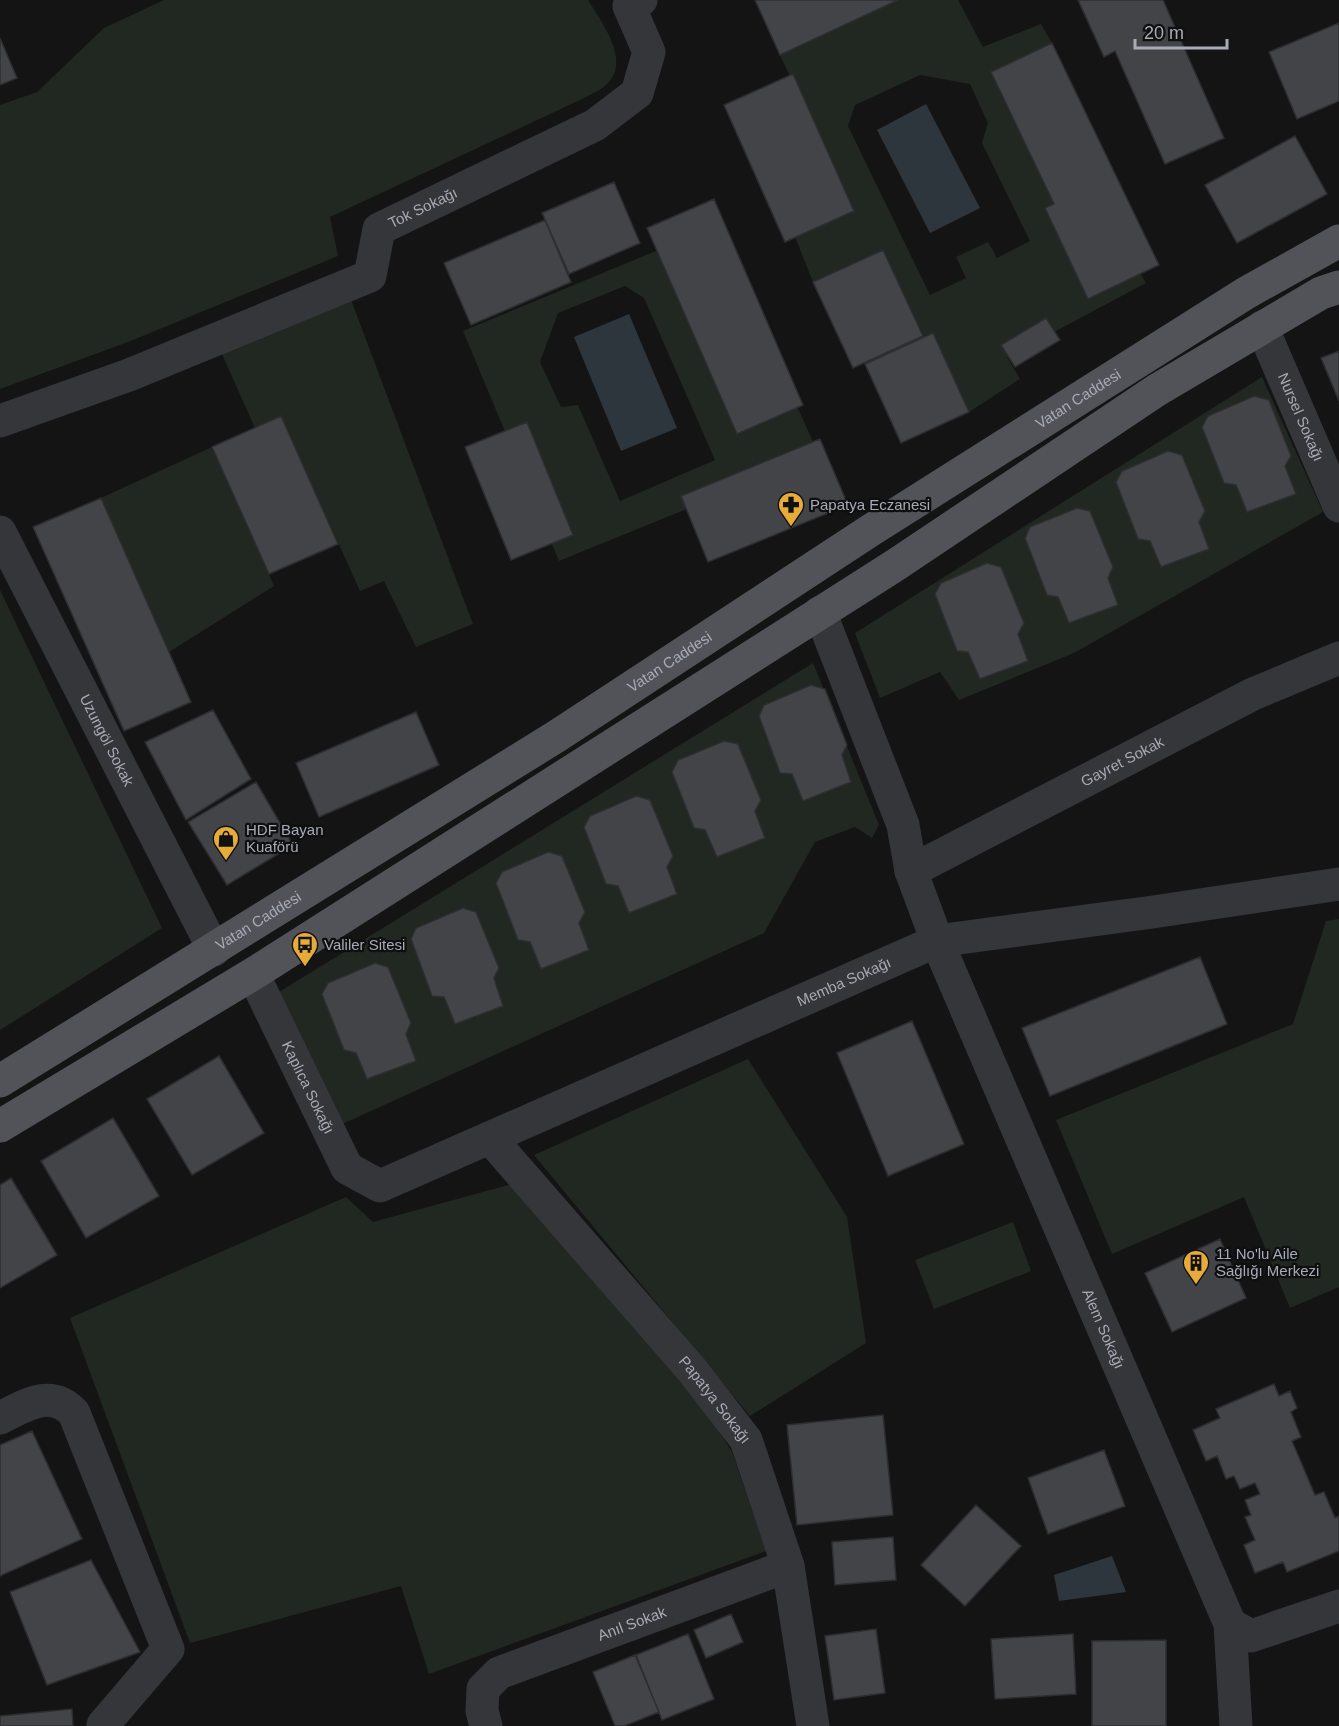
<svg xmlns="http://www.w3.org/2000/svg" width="1339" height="1726" viewBox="0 0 1339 1726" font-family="Helvetica,sans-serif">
<rect width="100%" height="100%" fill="#141415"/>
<path fill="#202821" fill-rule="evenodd" d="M164,0h424c14,23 44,61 18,85 -6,6 -17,10 -24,14l-252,118 8,39 -210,86 -128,47v-284l37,-13 67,-64z
M898,0h60l25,47 58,-23 11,19 -61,30 63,131 -9,4 43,90 52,-25 6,10 -139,74 13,22 -51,33 -36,-79 -9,3 -41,-86 -70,32 -18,-45 59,-26 -74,-156zM920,75l50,9 18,39 -6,20 48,98 -33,17 -9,-16 -32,15 10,21 -36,17 -82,-169 7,-21z
M716,226l103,229 -260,106 -96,-230zM625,286l19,12 71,162 -95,41 -42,-96 -17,2 -21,-45 18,-49z
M350,297l123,327 -57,23 -32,-66 -24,10 -79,-175 -26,12 -34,-76z
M1262,377l61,135 -249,141 -115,47 -19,-28 -60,26 -25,-65z
M212,447l62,139 -105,66 -68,-154z
M0,590l162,338 -162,102z
M813,663l66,162 -7,13 -17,-11 -40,15 -51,91 -424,192 -61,-133z
M1339,919v368l-49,21 -46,-111 -132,57 -56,-134 237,-96 33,-103z
M748,1059l99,158 19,126 -116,73 -216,-261z
M512,1184l183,210 37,58 34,99 -337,123 -28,-88 -211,57 -120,-325 276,-121 27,25z
M1013,1222l18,49 -97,38 -19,-49z"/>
<path fill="#2e363d" d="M926,104l54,104 -50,25 -53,-103z
M629,314l48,114 -56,23 -47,-114z
M1112,1556l14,36 -67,9 -5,-26z"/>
<path fill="#434448" stroke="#2e2e31" stroke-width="1.5" d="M755,0h143l-118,55z
M1078,0h85l61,138 -59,26 -50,-113 -11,6z
M1339,23v78l-42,18 -28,-67z
M0,38l17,40 -17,7z
M1052,43l107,222 -71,34 -43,-91 9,-4 -63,-132z
M793,74l61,137 -69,31 -61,-137z
M1295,136l32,58 -90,49 -32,-58z
M614,182l26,61 -71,31 -27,-61z
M714,199l89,206 -66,29 -90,-206z
M545,220l26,62 -100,43 -27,-62z
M883,250l40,86 -70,32 -40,-86z
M1046,318l14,22 -45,27 -14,-22z
M933,333l36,79 -68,31 -36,-79z
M1339,351v50l-18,-43z
M1254,396l15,4 22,56 -6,10 11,28 -49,18 -11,-27 -12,-2 -22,-56 6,-11z
M281,416l57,128 -69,30 -57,-127z
M527,422l46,113 -62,25 -46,-113z
M820,439l28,66 -140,57 -27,-66z
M1168,451l14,4 23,56 -6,11 10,27 -48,18 -11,-26 -12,-2 -22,-57 6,-11z
M101,498l90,204 -67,29 -91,-204z
M1077,508l13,3 23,56 -5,11 10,27 -49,18 -11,-26 -11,-2 -22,-57 5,-11z
M987,563l14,4 23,56 -6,11 10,27 -48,18 -12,-27 -11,-1 -22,-57 6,-11z
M811,685l14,4 22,56 -5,10 9,27 -48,19 -11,-27 -12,-1 -21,-57 5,-11z
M213,710l38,69 -65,41 -41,-78z
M416,712l23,53 -120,52 -23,-54z
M724,741l14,3 23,56 -6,11 10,27 -48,19 -12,-27 -11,-2 -22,-56 6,-12z
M256,782l37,63 -66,40 -39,-63z
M636,796l14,4 23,56 -6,11 10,27 -48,19 -11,-27 -12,-2 -22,-57 6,-11z
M548,852l14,4 23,56 -6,11 10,27 -48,19 -11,-27 -12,-2 -22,-57 6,-11z
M463,908l13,4 23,56 -5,10 9,28 -48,18 -11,-27 -12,-1 -21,-57 5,-11z
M1200,957l27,67 -177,72 -28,-68z
M375,963l13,4 23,56 -5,11 10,27 -49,18 -11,-26 -12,-3 -22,-56 6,-11z
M912,1021l52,123 -76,32 -51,-123z
M219,1056l45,77 -72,42 -45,-76z
M113,1118l46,78 -73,42 -45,-77z
M11,1178l46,77 -57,33v-103z
M1220,1239l26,59 -74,34 -27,-59z
M1274,1384l5,12 11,-5 7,17 -6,4 10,25 -9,4 23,54 9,-3 11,26 4,-2v35l-52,21 -4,-10 -28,11 -11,-28 11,-5 -10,-23 6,-2 -6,-15 15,-6 -5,-11 -15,6 -6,-13 -8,3 -9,-23 -11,5 -13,-31 27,-12 -4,-9z
M883,1415l10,100 -96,10 -10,-100z
M32,1431l50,108 -82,37v-131z
M1104,1450l21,56 -77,28 -20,-56z
M976,1505l45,41 -56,60 -44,-41z
M893,1537l3,43 -61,5 -3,-43z
M91,1560l49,92 -93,33 -37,-93z
M731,1614l12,28 -37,16 -12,-28z
M876,1629l9,64 -51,7 -9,-64z
M688,1634l26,65 -52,21 -26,-65z
M1073,1634l3,60 -81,5 -4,-60z
M1166,1640v86h-74v-85z
M635,1655l24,57 -35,14h-9l-22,-54z
M72,1709l1,17h-73v-10z"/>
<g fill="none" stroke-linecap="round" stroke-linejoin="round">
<g stroke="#35363a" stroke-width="33">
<path id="s1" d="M1262,327l77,179"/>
<path id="s2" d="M0,421l129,-46 241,-99 9,-47 216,-104 42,-32 12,-41 -20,-46 12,-6"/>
<path id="s3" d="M0,532l214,418"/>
<path id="s4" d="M820,612l83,213 8,46 26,70 293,683 6,102"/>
<path id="s5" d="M911,871l342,-177 86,-36"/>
<path id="s6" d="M253,974l94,194 33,18 557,-245 216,-29 186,-28"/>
<path id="s7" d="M490,1138l202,232 54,70 42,126 25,160"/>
<path d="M0,1418c26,-13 51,-30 74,-5l94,236 -65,76"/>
<path d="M1230,1624l21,12 88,-30"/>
<path id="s8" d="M486,1726l-4,-15 1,-22 16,-16 289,-107"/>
</g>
<g stroke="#515359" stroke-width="33">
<path id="s9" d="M0,1081l557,-345 314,-206 375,-237 93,-52"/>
<path d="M0,1126l253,-152 641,-408 263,-176 164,-97 18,-6"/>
</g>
</g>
<defs>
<symbol id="pharmacy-pin" viewBox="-11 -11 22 30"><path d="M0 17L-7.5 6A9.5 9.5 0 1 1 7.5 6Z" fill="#e7ab39" stroke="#0f0f10"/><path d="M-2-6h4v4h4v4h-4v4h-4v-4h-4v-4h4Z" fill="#111"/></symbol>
<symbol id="shop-pin" viewBox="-11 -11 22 30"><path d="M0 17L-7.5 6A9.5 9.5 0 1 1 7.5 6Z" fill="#e7ab39" stroke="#0f0f10"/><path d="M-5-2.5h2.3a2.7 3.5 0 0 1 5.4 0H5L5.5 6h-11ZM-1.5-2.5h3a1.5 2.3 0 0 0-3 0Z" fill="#111"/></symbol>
<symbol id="bus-pin" viewBox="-11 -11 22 30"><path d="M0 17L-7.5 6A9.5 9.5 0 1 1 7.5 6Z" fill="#e7ab39" stroke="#0f0f10"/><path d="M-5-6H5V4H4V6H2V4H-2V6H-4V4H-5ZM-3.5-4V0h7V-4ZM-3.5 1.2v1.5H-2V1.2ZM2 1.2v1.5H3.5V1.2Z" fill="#111"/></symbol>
<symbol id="building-pin" viewBox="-11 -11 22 30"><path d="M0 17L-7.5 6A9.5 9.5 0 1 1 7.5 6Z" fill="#e7ab39" stroke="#0f0f10"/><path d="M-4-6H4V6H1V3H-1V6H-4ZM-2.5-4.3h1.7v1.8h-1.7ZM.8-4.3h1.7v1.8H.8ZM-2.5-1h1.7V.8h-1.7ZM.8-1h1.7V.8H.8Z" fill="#111"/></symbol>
</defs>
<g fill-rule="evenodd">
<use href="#pharmacy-pin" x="776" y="490" width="30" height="40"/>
<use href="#shop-pin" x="211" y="824" width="30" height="40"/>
<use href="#bus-pin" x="290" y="930" width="30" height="40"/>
<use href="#building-pin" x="1181" y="1248" width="30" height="40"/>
</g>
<g text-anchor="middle" stroke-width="4.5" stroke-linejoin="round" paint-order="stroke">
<g font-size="15" fill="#a6abb5" stroke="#0f0f10">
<text dy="5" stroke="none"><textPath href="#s2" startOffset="494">Tok Sokağı</textPath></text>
<text dy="5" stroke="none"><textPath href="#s9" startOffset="1276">Vatan Caddesi</textPath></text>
<text dy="5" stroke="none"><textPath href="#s1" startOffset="98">Nursel Sokağı</textPath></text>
<text dy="5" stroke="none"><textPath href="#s9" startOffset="790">Vatan Caddesi</textPath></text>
<text dy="5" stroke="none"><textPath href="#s3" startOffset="234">Uzungöl Sokak</textPath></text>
<text dy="5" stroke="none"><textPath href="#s5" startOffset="238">Gayret Sokak</textPath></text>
<text dy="5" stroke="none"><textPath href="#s9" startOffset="304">Vatan Caddesi</textPath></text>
<text dy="5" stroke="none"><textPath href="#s6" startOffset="760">Memba Sokağı</textPath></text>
<text dy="5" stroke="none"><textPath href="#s6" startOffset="126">Kaplıca Sokağı</textPath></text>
<text dy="5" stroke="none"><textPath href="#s4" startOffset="772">Alem Sokağı</textPath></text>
<text dy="5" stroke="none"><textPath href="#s7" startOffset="345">Papatya Sokağı</textPath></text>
<text dy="5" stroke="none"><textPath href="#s8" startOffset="202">Anıl Sokak</textPath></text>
</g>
<g font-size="15" fill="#a6abb5" stroke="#0f0f10" text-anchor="start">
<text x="810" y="510">Papatya Eczanesi</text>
<text x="246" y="835">HDF Bayan<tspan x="246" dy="17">Kuaförü</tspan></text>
<text x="324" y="950">Valiler Sitesi</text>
<text x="1216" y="1259">11 No'lu Aile<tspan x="1216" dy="17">Sağlığı Merkezi</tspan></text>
</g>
</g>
<path d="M1135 39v9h92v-9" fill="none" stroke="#a6abb5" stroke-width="3"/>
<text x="1144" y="39" font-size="18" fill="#a6abb5" stroke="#0f0f10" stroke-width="4.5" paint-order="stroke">20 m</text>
</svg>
